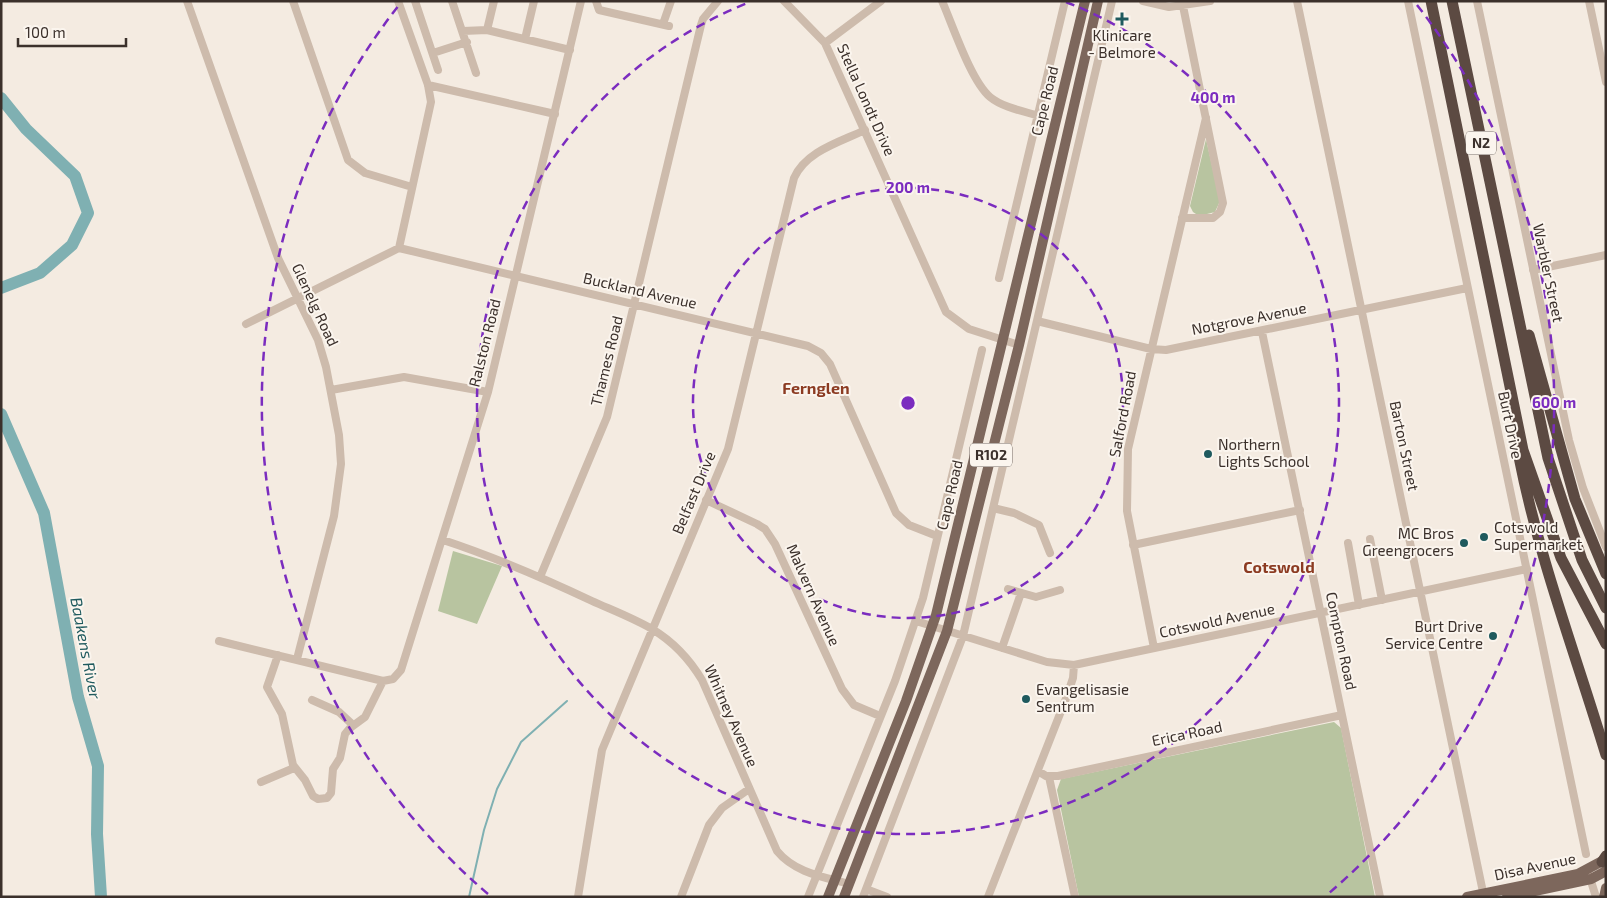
<svg xmlns="http://www.w3.org/2000/svg" width="1607" height="898" viewBox="0 0 1607 898" font-family="'Exo 2',sans-serif">
<rect width="100%" height="100%" fill="#f4ebe1"/>
<path fill="#b8c4a0" d="M1206,139l14,62 -5,11 -16,4 -6,-4 -3,-6z
M453,551l49,15 -25,58 -39,-13z
M1334,722l7,6 34,169h-296l-22,-107 4,-11z"/>
<g fill="none" stroke-linecap="round" stroke-linejoin="round">
<path stroke="#7fb0b2" stroke-width="2" d="M469,897l15,-67 13,-41 24,-47 46,-41"/>
<path stroke="#7fb0b2" stroke-width="12" d="M1,98l25,31 49,47 13,37 -16,32 -32,28 -39,15
M1,414l43,99 34,184 20,69 -1,68 4,63"/>
<path stroke="#cdbbac" stroke-width="8" d="M187,1l91,257 40,82 8,27 13,68 2,29 -7,52 -37,143
M293,1l55,159 17,13 47,14
M398,1l30,84 3,17 -32,146
M415,1l23,69
M452,1l24,72
M596,1l3,9 70,16
M784,1l41,42 121,269 23,17 50,16
M942,1c11,25 29,80 48,96 12,10 32,14 46,18
M1143,1l26,6 41,-6
M1297,1l187,896
M1408,1l178,853
M1477,1l92,439 14,48 23,59
M1589,1l17,81
M663,24l8,-23
M487,30l7,-29
M463,31l24,-1 83,20
M525,39l9,-38
M825,43l56,-42
M433,53l34,-11
M428,85l127,29
M1182,218h31l7,-6 3,-9 -40,-197
M1533,270l73,-15
M999,278l66,-277
M1037,321l114,28 15,1 301,-62
M246,324l153,-76 409,98 13,7 9,11 66,149 13,12 28,11
M1262,332l118,565
M331,390l73,-13 84,15
M706,500l51,24 8,5 10,15 67,145 12,16 26,11
M993,508l21,5 25,12 11,28
M1370,539l12,61
M443,540c52,17 100,38 149,61 20,9 41,17 60,28 20,12 38,31 50,51l75,171c18,22 47,26 72,33
M1348,543l11,62
M1133,545l167,-35
M540,577l67,-160 94,-392 2,-6 15,-18
M1008,589l28,8 24,-7
M916,621l131,41 27,3 453,-96
M219,641l164,40 10,-2 8,-9 87,-278 93,-391
M1002,648l19,-55
M1154,648l-27,-137 1,-62 78,-331
M278,655l-11,32 15,27 11,51 12,15 8,16 5,3 9,-1 4,-5 2,-24 7,-11 5,-24 5,-6 15,-11 18,-36
M312,700l27,12 14,13
M1038,771l8,5h12l284,-61
M1049,777l26,120
M261,782l33,-14
M1589,875l7,22
M866,889l21,8
M578,897l24,-147 126,-301 66,-271c12,-27 46,-36 71,-48
M681,897l28,-72 13,-17 27,-19
M808,897l87,-216 28,-83 59,-248
M863,897l100,-261 149,-635
M988,897l79,-201 6,-18 1,-13"/>
<path stroke="#7d675c" stroke-width="10" d="M828,897l78,-196 30,-86 149,-614
M844,897l103,-266 72,-286 79,-344
M1467,897l111,-23 28,-15
M1507,897l84,-18 15,-8
M1604,897l2,-9"/>
<path stroke="#5c4a42" stroke-width="11" d="M1431,1l92,449 38,108 45,86
M1452,1l96,457 34,102 24,48
M1529,335l46,164 31,75
M1519,457c20,102 57,198 87,298
M1602,862l4,-6"/>
</g>
<g fill="none" stroke="#7b2cbf" stroke-width="2.5" stroke-dasharray="9 6">
<circle cx="908" cy="403" r="215"/>
<path d="M1066 2A431 431 0 1 1 750 2"/>
<path d="M488 894A646 646 0 0 1 399 5M1417 5A646 646 0 0 1 1328 894"/>
</g>
<g fill="#1f5a5e" stroke="#fbf5ee" stroke-width="2">
<path d="M1119.5 11.5h5v5h5v5h-5v5h-5v-5h-5v-5h5z"/>
<circle cx="1208" cy="454" r="5"/>
<circle cx="1484" cy="537" r="5"/>
<circle cx="1464" cy="543" r="5"/>
<circle cx="1493" cy="636" r="5"/>
<circle cx="1026" cy="699" r="5"/>
</g>
<g text-anchor="middle" stroke-width="4" stroke-linejoin="round" paint-order="stroke">
<g fill="#fbf5ee" stroke="#756b66" stroke-width="1">
<rect x="1466" y="131.5" width="30" height="23" rx="4"/>
<rect x="970" y="443.5" width="42" height="23" rx="4"/>
</g>
<g font-size="14" font-weight="bold" fill="#3b302b">
<text x="1481" y="148">N2</text>
<text x="991" y="460">R102</text>
</g>
<g font-size="15" fill="#3b302b" stroke="#fbf5ee" text-anchor="start">
<text x="1122" y="41" text-anchor="middle">Klinicare<tspan x="1122" dy="17">- Belmore</tspan></text>
<text x="1218" y="450">Northern<tspan x="1218" dy="17">Lights School</tspan></text>
<text x="1494" y="533">Cotswold<tspan x="1494" dy="17">Supermarket</tspan></text>
<text x="1454" y="539" text-anchor="end">MC Bros<tspan x="1454" dy="17">Greengrocers</tspan></text>
<text x="1483" y="632" text-anchor="end">Burt Drive<tspan x="1483" dy="17">Service Centre</tspan></text>
<text x="1036" y="695">Evangelisasie<tspan x="1036" dy="17">Sentrum</tspan></text>
</g>
<g font-size="15" fill="#3b302b" stroke="#fbf5ee">
<text transform="translate(866 100) rotate(66)" y="5">Stella Londt Drive</text>
<text transform="translate(1045 101) rotate(-76)" y="5">Cape Road</text>
<text transform="translate(1548 273) rotate(78)" y="5">Warbler Street</text>
<text transform="translate(640 291) rotate(13)" y="5">Buckland Avenue</text>
<text transform="translate(315 305) rotate(65)" y="5">Glenelg Road</text>
<text transform="translate(1249 319) rotate(-11)" y="5">Notgrove Avenue</text>
<text transform="translate(485 343) rotate(-76)" y="5">Ralston Road</text>
<text transform="translate(607 361) rotate(-76)" y="5">Thames Road</text>
<text transform="translate(1123 414) rotate(-79)" y="5">Salford Road</text>
<text transform="translate(1510 425) rotate(78)" y="5">Burt Drive</text>
<text transform="translate(1404 446) rotate(78)" y="5">Barton Street</text>
<text transform="translate(694 493) rotate(-67)" y="5">Belfast Drive</text>
<text transform="translate(950 495) rotate(-77)" y="5">Cape Road</text>
<text transform="translate(813 595) rotate(66)" y="5">Malvern Avenue</text>
<text transform="translate(1217 621) rotate(-12)" y="5">Cotswold Avenue</text>
<text transform="translate(1341 641) rotate(78)" y="5">Compton Road</text>
<text transform="translate(731 716) rotate(66)" y="5">Whitney Avenue</text>
<text transform="translate(1187 734) rotate(-12)" y="5">Erica Road</text>
<text transform="translate(1535 867) rotate(-12)" y="5">Disa Avenue</text>
</g>
<g font-size="16" font-weight="bold" fill="#8c3b22" stroke="#fbf5ee">
<text x="816" y="394">Fernglen</text>
<text x="1279" y="573">Cotswold</text>
</g>
<g font-size="16" font-style="italic" fill="#1f5a5e" stroke="#fbf5ee">
<text transform="translate(86 648) rotate(79)" y="6">Baakens River</text>
</g>
</g>
<circle cx="908" cy="403" r="8" fill="#7b2cbf" stroke="#fbf5ee" stroke-width="2.5"/>
<g font-size="15" text-anchor="middle" font-weight="bold" fill="#7b2cbf" stroke="#fbf5ee" stroke-width="4" stroke-linejoin="round" paint-order="stroke">
<text x="1213" y="103">400 m</text>
<text x="908" y="193">200 m</text>
<text x="1554" y="408">600 m</text>
</g>
<rect width="1607" height="898" fill="none" stroke="#3b302b" stroke-width="5"/>
<path d="M18 38v8h108v-8" fill="none" stroke="#3b302b" stroke-width="2.5"/>
<text x="25" y="38" font-size="15" fill="#3b302b" stroke="#fbf5ee" stroke-width="4" paint-order="stroke">100 m</text>
</svg>
